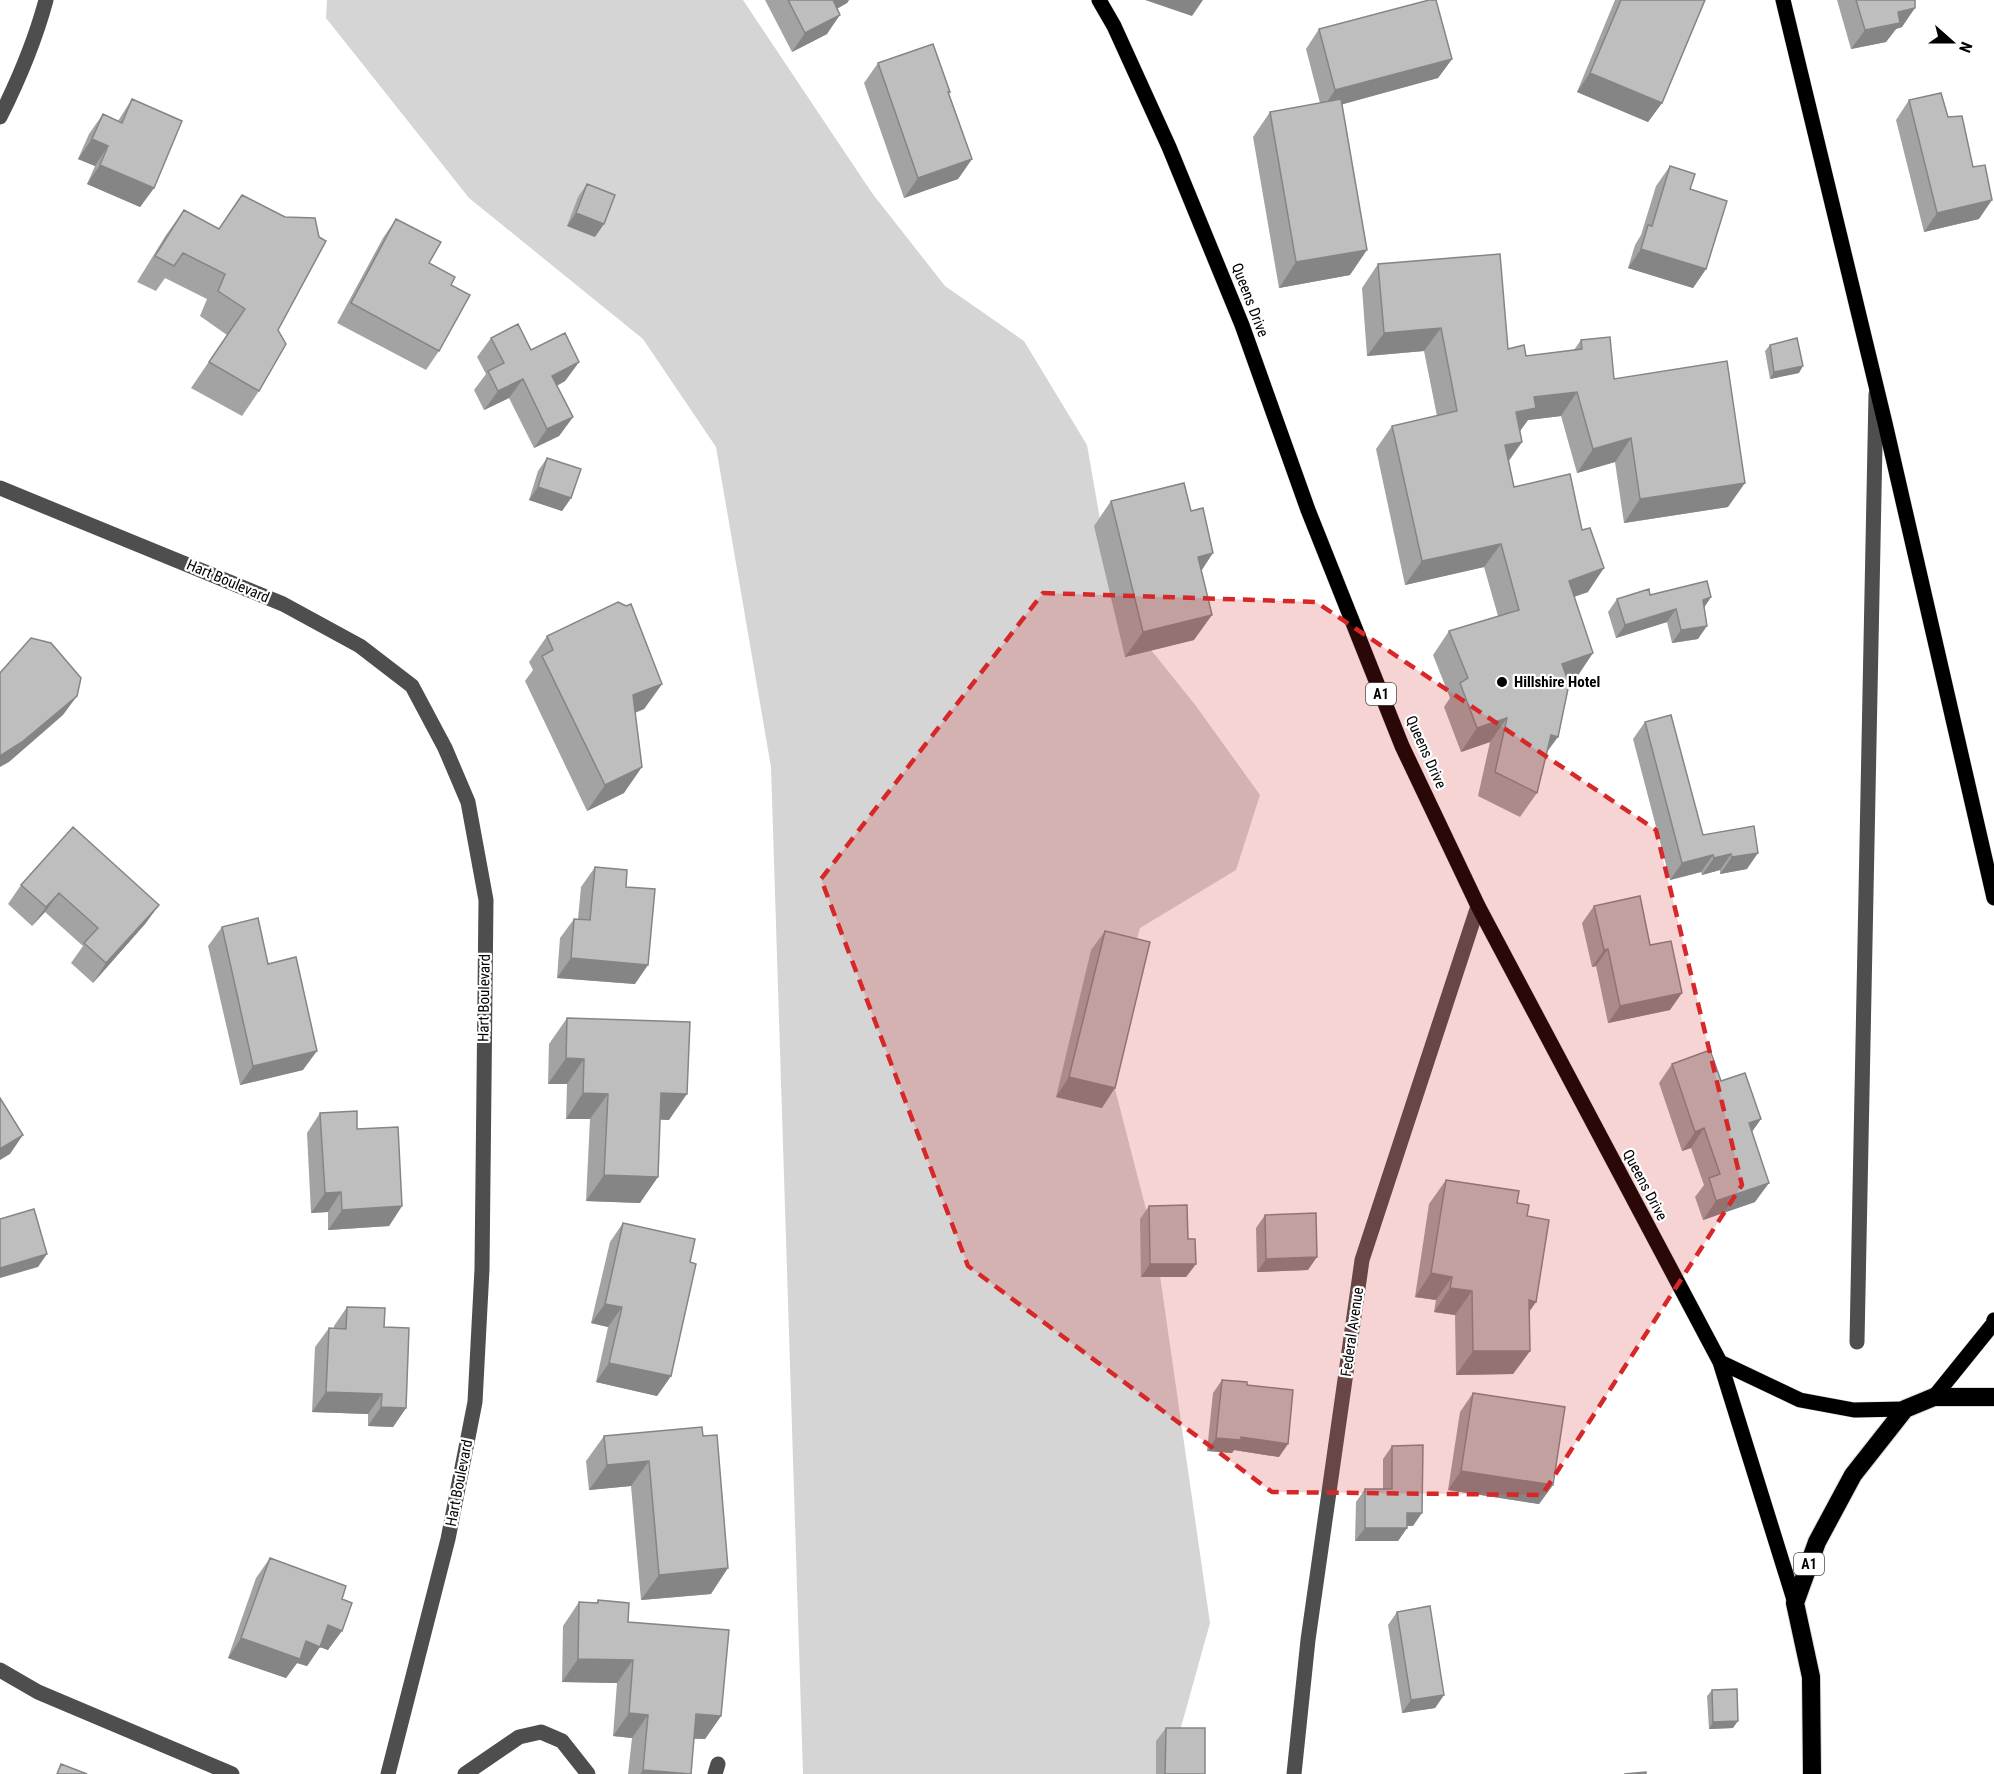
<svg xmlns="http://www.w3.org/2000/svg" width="1994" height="1774" viewBox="0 0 1994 1774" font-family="'Roboto Condensed',sans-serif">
<rect width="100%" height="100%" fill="#fff"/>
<path fill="#d5d5d5" d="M327,0h416l129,193 73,93 79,55 63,104 28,160 81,101 64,89 -24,75 -96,58 -34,126 50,194 54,375 -42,151h-365l-32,-1007 -55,-320 -73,-108 -174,-141 -143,-180z"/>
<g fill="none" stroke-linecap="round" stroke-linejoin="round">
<defs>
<path id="major" d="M1099,0l15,26 55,121 73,178 66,185 94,236 76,160 242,456 75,241
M1783,0l102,423 109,475
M1720,1362l80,38 54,10 51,-1
M1934,1397l59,-73 1,-4"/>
<path id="highway" d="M1812,1774l-1,-97 -16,-74 22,-61 36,-67 52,-66 29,-12h60"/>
</defs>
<use href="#major" stroke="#dbdbdb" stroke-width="16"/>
<use href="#highway" stroke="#dbdbdb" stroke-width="20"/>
<path stroke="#4e4e4e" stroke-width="15" d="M0,117c19,-38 35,-76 46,-117
M0,488l283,116 77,42 52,40 33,62 23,54 18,98 -4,369 -7,133 -27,137 -60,235
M1857,1342l19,-948
M0,1670l38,22 194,82
M465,1774l54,-37 22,-5 21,9 26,33
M715,1774l3,-10
M1294,1774l14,-134 54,-380 116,-354"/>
<use href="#major" stroke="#000" stroke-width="15"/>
<use href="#highway" stroke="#000" stroke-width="18"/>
</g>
<path fill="#a3a3a3" d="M765,0h84l-2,3 -10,6 -10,25 -35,18z
M1615,0h90l-43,103 -14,19 -71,-30z
M1837,0h78l-13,27 -6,2 -10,13 -35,7z
M1319,29l133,30 -14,19 -96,26 8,171 -71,13 -26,-151 17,-25 50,-9 -14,-54z
M878,63l72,29 -1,1 23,66 -14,20 -54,19 -40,-115z
M132,99l22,89 -14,19 -53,-23 8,-18 -17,-7 11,-25 14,-20 15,7z
M1909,100l39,17 31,102 -55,13 -28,-112z
M1670,166l20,23 16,80 -13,19 -65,-20 7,-23 6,-10 15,-49z
M587,184l8,53 -28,-11 11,-29z
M242,195l36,135 -19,61 -17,25 -51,-28 36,-53 -27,-19 7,-17 -42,-21 -9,13 -19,-9 29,-47 18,-25 35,19z
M396,219l33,44 22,22 -12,66 -13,19 -89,-47 46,-85z
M1378,264l130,85 18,7 48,-6 7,-10 147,167 -104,16 -9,-61 -38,11 -16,-57 -33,4 -8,11 2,11 -13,19 5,26 74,105 -14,5 3,80 -10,3 -20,72 -10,41 -17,24 -42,-21 12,-54 -29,10 -17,-45 6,-9 -17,-43 16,-24 49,-15 -14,-49 -79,18 -29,-136 16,-23 45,-10 -13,-65 -57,5 -5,-68z
M491,338l40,12 48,12 -14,19 -8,5 16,31 -14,19 -25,12 -25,-50 -25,12 -10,-20 12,-16 -9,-17z
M1770,345l29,28 -29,6 -5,-28z
M547,458l24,40 -9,13 -33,-11 9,-29z
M1111,501l90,70 -7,69 -69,17 -31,-131z
M1650,595l61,2 -7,11 -6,31 -26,4 -5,-21 -51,16 -8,-26 9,-13z
M626,606l36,78 -18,25 -9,4 -11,80 -37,18 -62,-130 8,-11 -4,-8 18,-26z
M1645,722l58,113 51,-9 -7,43 -27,5v-4l-18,5 -1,-3 -31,8 -37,-141z
M595,867l31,20 9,97 -78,-6 3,-40 14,-19h4l3,-32z
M21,885l138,20 -14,19 -52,59 -22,-20 12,-17 -38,-34 -13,14 -24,-22z
M1594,906l56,39 20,65 -62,13 -12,-57 -4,1 -10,-44z
M222,927l46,37 35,106 -63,15 -32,-139z
M1105,931l-3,177 -46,-11 35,-147z
M567,1018l102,102 -9,-1 -20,84 -54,-2 4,-82h-24l1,-35h-19l1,-40z
M1672,1064l49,17 40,38 -9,13 3,70 -52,18 -8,-23 9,-12 -13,-37 -9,3 -23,-68z
M320,1113l37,16 45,77 -13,20 -61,4v-18l-17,1 -4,-80z
M1446,1180l71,23 10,13 9,86 -7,9 1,40 -17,23 -57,1 -1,-60 -21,-3 2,-12 -21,-3 14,-93z
M1149,1206l39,33 8,25 -10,13h-45l-1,-58z
M1265,1215l43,55 -51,2 -1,-44z
M623,1223l67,39 -19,114 -14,20 -61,-14 12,-55 -17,-4 19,-81z
M347,1307l37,20 22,81 -13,19 -25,-1v-12l-56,-2 3,-65 14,-19h5v-2z
M1222,1380l25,5 32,72 -45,-7 -2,3 -25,-2 6,-58z
M1473,1393l80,92 -14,19 -91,-14 12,-78z
M702,1427l9,167 -70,6 -10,-114 -42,4 -3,-29 18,-25z
M1392,1446l21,80h-6v2l-9,13h-43l1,-39 9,-13h18v-30z
M270,1558l72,41 -14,51 -8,-3 -13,19 -10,-3 -11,15 -58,-20 28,-80z
M598,1600l30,22 93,94 -16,23h-11l-3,35h-63l4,-36 -19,-2 4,-53 -55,-1 1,-56 16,-24 17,1z
M1397,1612l47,83 -9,13 -33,5 -14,-88z
M1712,1690l21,38 -24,1 -2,-33z
M1166,1728l39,46h-49v-33z"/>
<path fill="#858585" d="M831,0h18l-2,3 -28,15z
M1145,0h58l-11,16z
M1915,8l-13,19 -6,2 -10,13 -35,7 14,-19 33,-18z
M840,15l-13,19 -35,18 13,-19z
M1452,59l-14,19 -116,32 13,-20z
M1590,73l72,30 -14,19 -71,-30z
M92,139l16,7 -13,20 -17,-7z
M972,159l-14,20 -54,19 14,-20z
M100,165l54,23 -14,19 -53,-23z
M1992,200l-13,19 -55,13 13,-19z
M576,213l28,11 -9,13 -28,-11z
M1641,249l65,20 -13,19 -65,-20z
M1367,250l-17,25 -71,13 17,-26z
M1441,328l-17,23 -57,5 17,-23z
M579,362l-14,19 -26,14 13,-19z
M1803,366l-4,7 -29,6 4,-7z
M523,379l-14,19 -25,12 14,-19z
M1577,392l-16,24 -33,4 -8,11 -4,-19 18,-15z
M573,417l-14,19 -25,12 13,-19z
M1631,438l-16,24 -38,11 16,-24z
M1522,442l-17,23v-20z
M1745,483l-17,24 -104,16 16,-24z
M538,487l33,11 -9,13 -33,-11z
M1501,544l-17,23 -79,18 17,-24z
M1213,553l-17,26 2,-22z
M1604,568l-16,24 -36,12 17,-23z
M1711,597l-9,13 1,-10z
M1676,609l-9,13 -51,16 9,-13z
M1212,615l-18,25 -69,17 18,-25z
M1707,626l-9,13 -26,4 9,-13z
M1593,653l-16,24 -32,11 17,-24z
M662,684l-18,25 -29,11 18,-25z
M77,696l-14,19 -54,47 -9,5v-11z
M1507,718l-17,24 -29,10 16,-24z
M1551,735l7,2 -17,23z
M642,767l-18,26 -37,18 18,-26z
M1758,853l-11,16 -27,5 12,-17z
M1731,854l-11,16 -18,5 12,-17z
M1713,855l-12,17 -31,8 12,-17z
M59,893l-14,19 -13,14 14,-19z
M159,905l-14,19 -52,59 13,-20z
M1608,949l-12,17 -4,1 12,-17z
M571,958l77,7 -13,19 -78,-6z
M1682,993l-12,17 -62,13 12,-17z
M317,1051l-14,19 -63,15 13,-19z
M566,1058l18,1 -17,25h-19z
M1069,1077l46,11 -13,20 -46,-11z
M583,1093l25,1 -18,25h-24z
M661,1093l26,1 -18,26 -26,-1z
M1761,1119l-14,19 2,-15z
M1704,1128l-13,20 -9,3 13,-19z
M23,1135l-13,19 -10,6v-11z
M604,1175l54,2 -18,26 -54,-2z
M1769,1183l-14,19 -52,18 13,-19z
M341,1192l-13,20 -17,1 14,-20z
M402,1206l-13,20 -61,4 14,-20z
M47,1254l-9,13 -38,11v-10z
M1317,1257l-9,13 -51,2 9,-13z
M1150,1264h46l-10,13h-45z
M1431,1273l21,4 -16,23 -21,-3z
M1450,1288l22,3 -17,24 -21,-3z
M1529,1300l7,2 -16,23z
M605,1304l17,3 -14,20 -17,-4z
M1473,1351h57l-17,23 -57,1z
M609,1363l62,13 -14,20 -61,-14z
M326,1392l56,2 -14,20 -56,-2z
M381,1407l25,1 -13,19 -25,-1z
M1241,1437l47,7 -9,13 -45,-7 -2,3 -25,-2 9,-13z
M649,1461l-18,25 -42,4 18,-25z
M1461,1471l92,14 -14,19 -91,-14z
M1407,1513h15l-9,13h-15z
M1365,1528h42l-9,13h-43z
M728,1568l-17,26 -70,6 18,-25z
M328,1625l14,6 -14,19 -8,-3 -13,19 -10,-3 -11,15 -58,-20 13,-20 65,3z
M578,1659l55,1 -16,23 -55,-1z
M1444,1695l-9,13 -33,5 9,-13z
M629,1713l19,2 -16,23 -19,-2z
M696,1714l25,2 -16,23 -25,-2z
M1738,1721l-5,7 -24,1 4,-7z
M643,1770l48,4h-51z"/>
<path fill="#bebebe" stroke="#858585" stroke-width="1.5" d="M788,0h45l7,15 -35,18z
M1429,0h7l16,59 -117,31 -16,-61z
M1621,0h84l-43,103 -72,-30z
M1856,0h59v8l-17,4 2,11 -35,7z
M933,44l17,48h-2l24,67 -54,19 -40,-115z
M1941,93l7,24 14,-1 11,51 12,-2 7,35 -55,13 -28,-113z
M132,99l50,22 -28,67 -54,-23 8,-19 -16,-7 11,-25 19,9z
M1341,99l26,151 -71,12 -26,-150z
M1670,166l25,8 -5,15 37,12 -21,68 -65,-20 7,-24 4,1z
M587,184l28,11 -11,29 -28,-11z
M242,195l43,22 30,1 4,19 7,4 -48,89 8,14 -27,47 -50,-29 36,-53 -27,-18 7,-17 -42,-21 -9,13 -19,-10 29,-46 35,19z
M396,219l45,23 -12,21 26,14 -4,8 19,10 -31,56 -88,-48z
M1500,254l8,95 16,-4 2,11 56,-7 -1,-9 29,-3 4,42 113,-18 18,122 -105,16 -9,-61 -38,11 -16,-57 -43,5 2,11 -20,4 6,30 -17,3 9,42 56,-13 12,56 8,-2 14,40 -35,13 24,72 -31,11 7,20 -11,53 -7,-2 -14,58 -42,-21 12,-54 -30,10 -17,-45 8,-5 -19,-47 70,-21 -18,-66 -79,17 -30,-135 65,-15 -16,-83 -57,5 -6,-69z
M518,324l13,26 34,-17 14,29 -27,14 21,41 -26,12 -24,-50 -25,12 -10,-20 16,-8 -13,-25z
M1797,338l6,28 -29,6 -4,-27z
M547,458l34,11 -10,29 -33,-11z
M1184,483l7,28 12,-3 10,45 -15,4 14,58 -69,17 -32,-131z
M1707,581l4,16 -8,3 4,26 -26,4 -5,-21 -51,16 -8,-26 32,-10 1,6z
M618,602l8,4 5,-2 31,80 -29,11 9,72 -37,18 -63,-129 11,-6 -6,-14z
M31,638l20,5 30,35 -4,18 -55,46 -22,14v-83z
M1671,715l32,120 51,-9 4,27 -26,4 -1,-3 -17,4 -1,-3 -31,8 -37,-141z
M73,827l86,78 -53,58 -22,-20 14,-15 -39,-35 -13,14 -25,-22z
M595,867l32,3 -1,17 29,2 -7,76 -77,-7 3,-39 16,1z
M1640,896l10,49 21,-4 11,52 -62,13 -12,-57 -4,1 -10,-44z
M258,918l10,46 28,-7 21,94 -64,15 -31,-139z
M1105,931l45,11 -35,146 -46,-11z
M567,1018l123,4 -3,72 -26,-1 -3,84 -54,-2 4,-81 -25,-1 1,-34 -18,-1z
M1710,1050l11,31 24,-8 16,46 -12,4 20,60 -53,18 -7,-23 11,-4 -16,-46 -9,4 -23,-68z
M0,1098l23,37 -23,14z
M357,1111v18l41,-2 4,79 -60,4 -1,-18 -16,1 -5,-80z
M1446,1180l73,11 -2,12 12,2 -2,11 22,4 -13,82 -7,-2 1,51h-57l-1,-60 -22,-3 2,-11 -21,-4z
M1187,1205l1,34h7l1,25h-46l-1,-58z
M34,1209l13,45 -47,14v-49z
M1316,1213l1,44 -51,2 -1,-44z
M623,1223l72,16 -5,23 6,2 -25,112 -62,-13 13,-56 -17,-3z
M347,1307l38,1 -1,19 25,1 -3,80 -25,-1 1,-13 -56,-2 3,-64 17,1z
M1222,1380l25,2v3l46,5 -5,54 -47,-7v3l-25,-2z
M1473,1393l92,14 -12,78 -92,-14z
M702,1427l1,9 14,-1 11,133 -69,7 -10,-114 -42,4 -3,-29z
M1423,1445l-1,68h-15v15h-42v-39h27v-43z
M270,1558l76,28 -4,13 10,4 -10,28 -14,-6 -8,22 -14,-6 -6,18 -59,-21z
M598,1600l31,3 -1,19 101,8 -8,86 -25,-2 -5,60 -48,-4 5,-55 -19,-2 4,-53 -55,-1 1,-57 19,1z
M1430,1606l14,89 -33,5 -14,-88z
M1737,1689l1,32 -25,1 -1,-32z
M1166,1728h39v46h-40z
M61,1764l26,10h-30z
M1646,1772v2h-22z"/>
<path fill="#d62828" fill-opacity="0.2" stroke="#d62828" stroke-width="4.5" stroke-dasharray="12 8" stroke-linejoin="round" d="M1043,593l273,9 340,228 86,355 -200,310 -270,-3 -304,-226 -147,-387z"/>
<circle fill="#000" stroke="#fff" stroke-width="2" cx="1502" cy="682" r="6"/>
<g text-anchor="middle" stroke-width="4.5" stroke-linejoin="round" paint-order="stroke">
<g fill="#fff" stroke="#4c4c4c" stroke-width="1.5">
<rect x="1366" y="683" width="30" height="22" rx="4.5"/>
<rect x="1794" y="1553" width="30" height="22" rx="4.5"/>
</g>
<g font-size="14" font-weight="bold" fill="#000">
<text x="1381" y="699">A1</text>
<text x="1809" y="1569">A1</text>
</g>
<g font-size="15" fill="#000" stroke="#fff">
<text transform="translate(1250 300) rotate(69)" y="5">Queens Drive</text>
<text transform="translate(228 581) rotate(23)" y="5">Hart Boulevard</text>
<text transform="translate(1426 752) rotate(66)" y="5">Queens Drive</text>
<text transform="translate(484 998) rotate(-89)" y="5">Hart Boulevard</text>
<text transform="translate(1645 1185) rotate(62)" y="5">Queens Drive</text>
<text transform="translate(1352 1332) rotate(-82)" y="5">Federal Avenue</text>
<text transform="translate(459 1483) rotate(-79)" y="5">Hart Boulevard</text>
</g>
<g font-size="15" font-weight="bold" fill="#000" stroke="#fff" text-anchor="start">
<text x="1514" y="687">Hillshire Hotel</text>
</g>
</g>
<g transform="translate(1952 42) rotate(111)" stroke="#ffffff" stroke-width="4.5" paint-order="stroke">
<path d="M0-4.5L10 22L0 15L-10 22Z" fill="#000000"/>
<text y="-9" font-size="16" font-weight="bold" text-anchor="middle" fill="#000000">N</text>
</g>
</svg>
